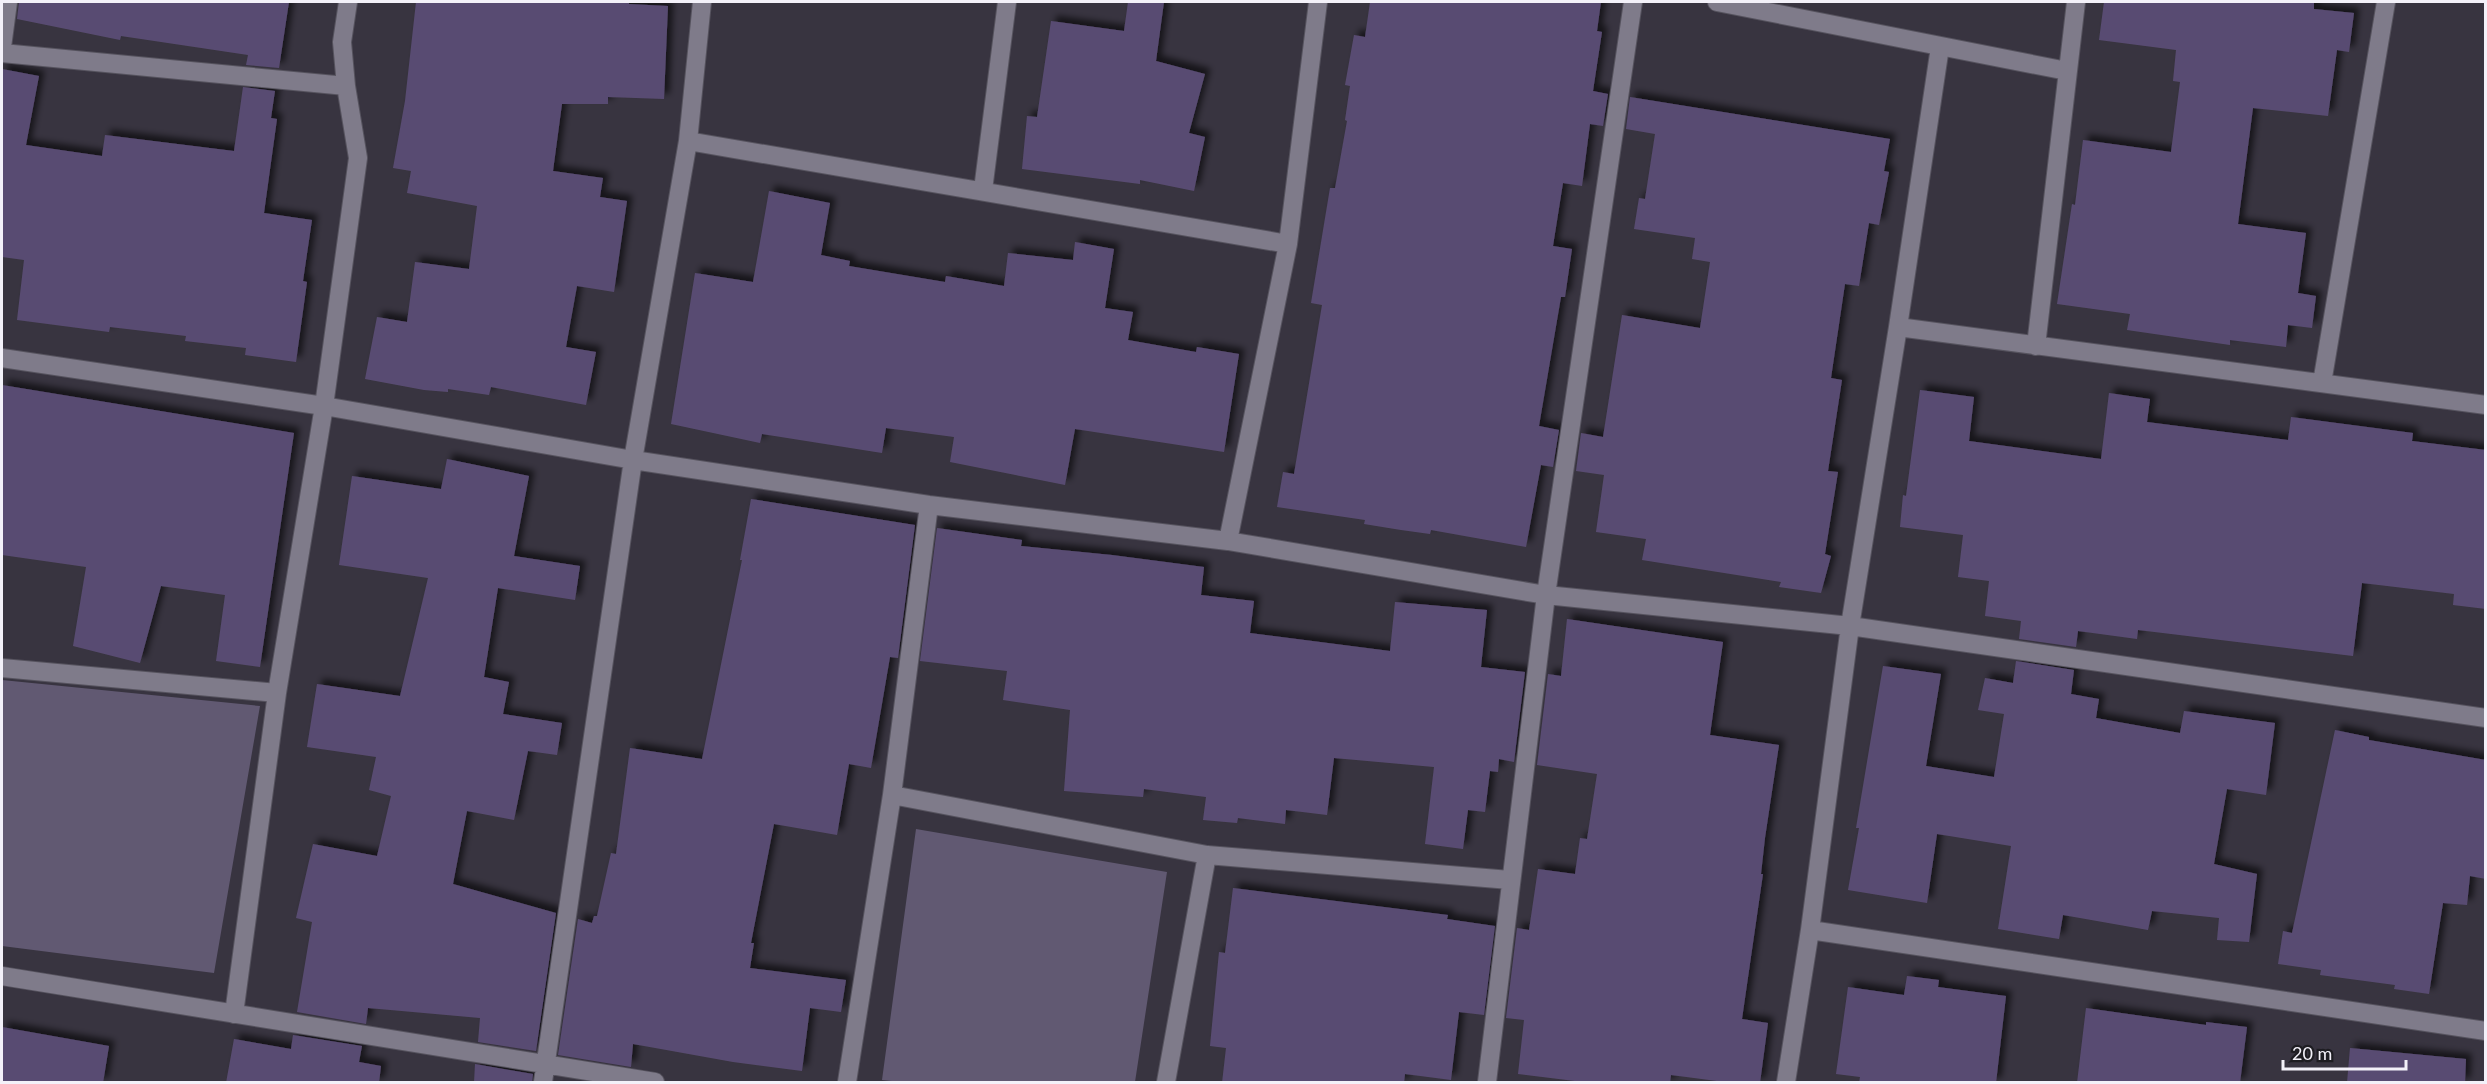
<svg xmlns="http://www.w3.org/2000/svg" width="2487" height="1084" viewBox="0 0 2487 1084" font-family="Lato,sans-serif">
<defs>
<filter id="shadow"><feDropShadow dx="5.5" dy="-5.5" stdDeviation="3" flood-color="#0009"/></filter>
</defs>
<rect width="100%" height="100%" fill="#383440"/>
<path fill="#615972" d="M2,680l258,26 -46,267 -212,-27z
M916,829l251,43 -32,210h-234l-19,-2z"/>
<path fill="#594c72" filter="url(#shadow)" d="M19,2h270l-10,66 -33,-3 2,-10 -127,-19 -1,4 -103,-21z
M416,2h213v2l39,2 -4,93 -56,-2v7h-46l-9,67 50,7 -3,19 27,4 -13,91 -37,-6 -11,61 30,5 -10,53 -95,-18 -2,8 -41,-6v3l-24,-2 -59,-11 12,-62 30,5 8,-60 54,7 8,-63 -70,-13 4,-22 -18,-3 12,-67z
M1128,2h36l-8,59 49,13 -16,59 16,4 -11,54 -54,-11v4l-118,-15 5,-53 10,1 14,-96 73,10z
M1370,2h231l-4,29 5,1 -9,59 15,3 -5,32 -13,-2 -8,62 -19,-3 -10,63 19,3 -7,48h-4l-22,129 20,4 -6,37 -12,-2 -15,82 -95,-17 -1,4 -29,-4 -37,-6 1,-4 -88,-13 6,-35 11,2 28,-169 -11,-2 19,-115h5l12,-67 -2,-1 5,-34 -5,-1 9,-50 11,2z
M2104,2h210v7l40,4 -5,39 -12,-2 -9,66 -75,-8 -15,116 68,9 -8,60 18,3 -4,32 -24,-3 -2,22 -56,-7v5l-103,-15 3,-16 -73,-10 15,-100 3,1 8,-65 88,12 9,-70 -7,-1 3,-31 -77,-10z
M2,69l37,7 -13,69 76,11 3,-21 129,16 9,-64 32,4 -4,27 6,1 -13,94 48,7 -9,61 4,1 -11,80 -51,-7 1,-7 -61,-7 1,-5 -76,-9 -1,5 -92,-12 7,-60 -22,-3z
M1630,97l260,42 -6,32 5,1 -10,53 -10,-2 -10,63 -14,-2 -14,94 11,2 -14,91 10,1 -13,82 6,2 -10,37 -42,-6 2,-5 -139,-22 4,-21 -50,-7 8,-57 -28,-4 5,-38 22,4 19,-122 78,13 10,-66 -18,-3 3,-21 -61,-9 5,-31 6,1 10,-65 -29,-5z
M769,191l61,12 -9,52 29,6 -1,5 96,16 1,-6 58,10 4,-33 65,7 2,-18 39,7 -9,59 28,4 -5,28 68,12 1,-5 42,7 -15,98 -149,-23 -10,56 -115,-23 4,-25 -68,-9 -4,25 -120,-19 -2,9 -89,-19 24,-151 58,9z
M2,385l292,48 -34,234 -44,-6 9,-66 -64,-9 -21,77 -67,-17 13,-79 -84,-12z
M1920,390l54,7 -5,44 132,18 8,-66 41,6 -3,23 141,18 3,-23 122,16 -1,8 74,9v159l-33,-4 1,-11 -92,-11 -9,73 -215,-26 -1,9 -59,-8 -2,16 -57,-8 2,-18 -36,-5 4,-35 -31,-4 5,-42 -63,-8 3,-32 3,1z
M447,459l82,17 -15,80 66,10 -5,34 -77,-12 -14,89 25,5 -6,32 59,9 -5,32 -29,-4 -14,69 -47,-9 -14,73 103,29 -20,138 -58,-9 2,-24 -112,-10 -2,16 -69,-12 15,-90 -16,-4 17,-74 64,12 14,-60 -22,-6 7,-33 -69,-10 10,-63 83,12 28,-118 -89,-13 13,-89 89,13z
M751,499l164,26 -17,133 -8,-1 -19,111 -22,-4 -12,71 -63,-11 -23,119h3l-4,25 96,12 -5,32 -31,-4 -8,63 -69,-9 -100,-18 -2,23 -73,-12 20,-136 14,4 2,-7h3l14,-63 5,1 14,-106 72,11 40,-199h-2z
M937,528l85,12 -1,6 91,9 92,12 -3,28 53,6 -4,32 140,18 5,-49 92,8 -6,57 44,5 -11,90 -15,-3 -1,13 -8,-1 -5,41 -17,-2 -5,39 -38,-5 9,-77 -100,-9 -7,57 -41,-5 -1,14 -47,-6 -1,5 -34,-3 3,-23 -62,-8 -1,8 -79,-6 6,-81 -67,-10 4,-29 -87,-10z
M1567,619l156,23 -13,93 69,10 -14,93 -4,36h2l-21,145 26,4 -8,60h-28l-61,-8 -1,8h-79l-73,-9 6,-54 -18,-2 11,-90 12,2 9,-61 37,5 5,-36 7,1 10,-65 -60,-9 11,-91 13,2z
M2016,661l58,9 -3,24 28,5 -3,19 84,15 4,-22 91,12 -9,72 -39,-6 -13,75 43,10 -8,68 -32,-2 2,-22 -67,-7 -4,19 -85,-15 -4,24 -61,-10 13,-83 -74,-12 -10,69 -79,-13 11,-62h-3l27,-162 58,8 -15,92 68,11 10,-63 -26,-4 7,-32 28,5z
M2335,730l34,7v3l117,20v119l-16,-3 -3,29 -24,-2 -14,91 -35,-5 1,-4 -75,-10 1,-5 -43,-6 5,-33 9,2z
M1233,888l215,27 -1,4 48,7 -11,89 -25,-3 -8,68 -46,-6 -1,9h-182l4,-35 -16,-2 9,-94 6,1z
M1907,976l32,4 -1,7 68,9 -10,87h-137l1,-6 -24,-3 12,-87 56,8z
M2086,1008l120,17v-3l41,5 -7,56h-163z
M2,1027l107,19 -6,37h-101z
M293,1035l69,11 -3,16 22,4 -2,17h-153l8,-44 57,10z
M2350,1048l116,11 -1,24h-118z
M475,1064l58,10 -1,9h-58z"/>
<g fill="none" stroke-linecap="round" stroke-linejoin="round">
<defs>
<path id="minor" d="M1717,2l350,69
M2,47l6,-45
M2,53l344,33 12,72 -34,248 -47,287 -43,321
M346,86l-4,-44 6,-40
M688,141l600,103
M983,190l24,-188
M1898,327l588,78
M2036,346l40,-344
M2,358l322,48 309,54 296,45 299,36 318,54 304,31 636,92
M2322,383l64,-381
M1228,541l60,-297 30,-242
M2,668l275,25
M892,795l315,60 303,25
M1810,930l676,101
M2,976l653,106
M543,1082l90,-622 55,-319 14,-139
M847,1082l45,-287 37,-290
M1166,1082l41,-227
M1487,1082l59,-487 87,-593
M1786,1082l24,-152 40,-304 48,-299 42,-280"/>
</defs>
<use href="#minor" stroke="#56535e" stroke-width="20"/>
<use href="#minor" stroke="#7f7b8a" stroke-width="18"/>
</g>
<rect width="2487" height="1084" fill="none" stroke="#f3f1f9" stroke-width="6"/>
<path d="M2283 1060v9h123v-9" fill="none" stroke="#f3f1f9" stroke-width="3"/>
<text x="2292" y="1060" font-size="18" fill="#f3f1f9" stroke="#1e1d22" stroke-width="4.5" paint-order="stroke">20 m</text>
</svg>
